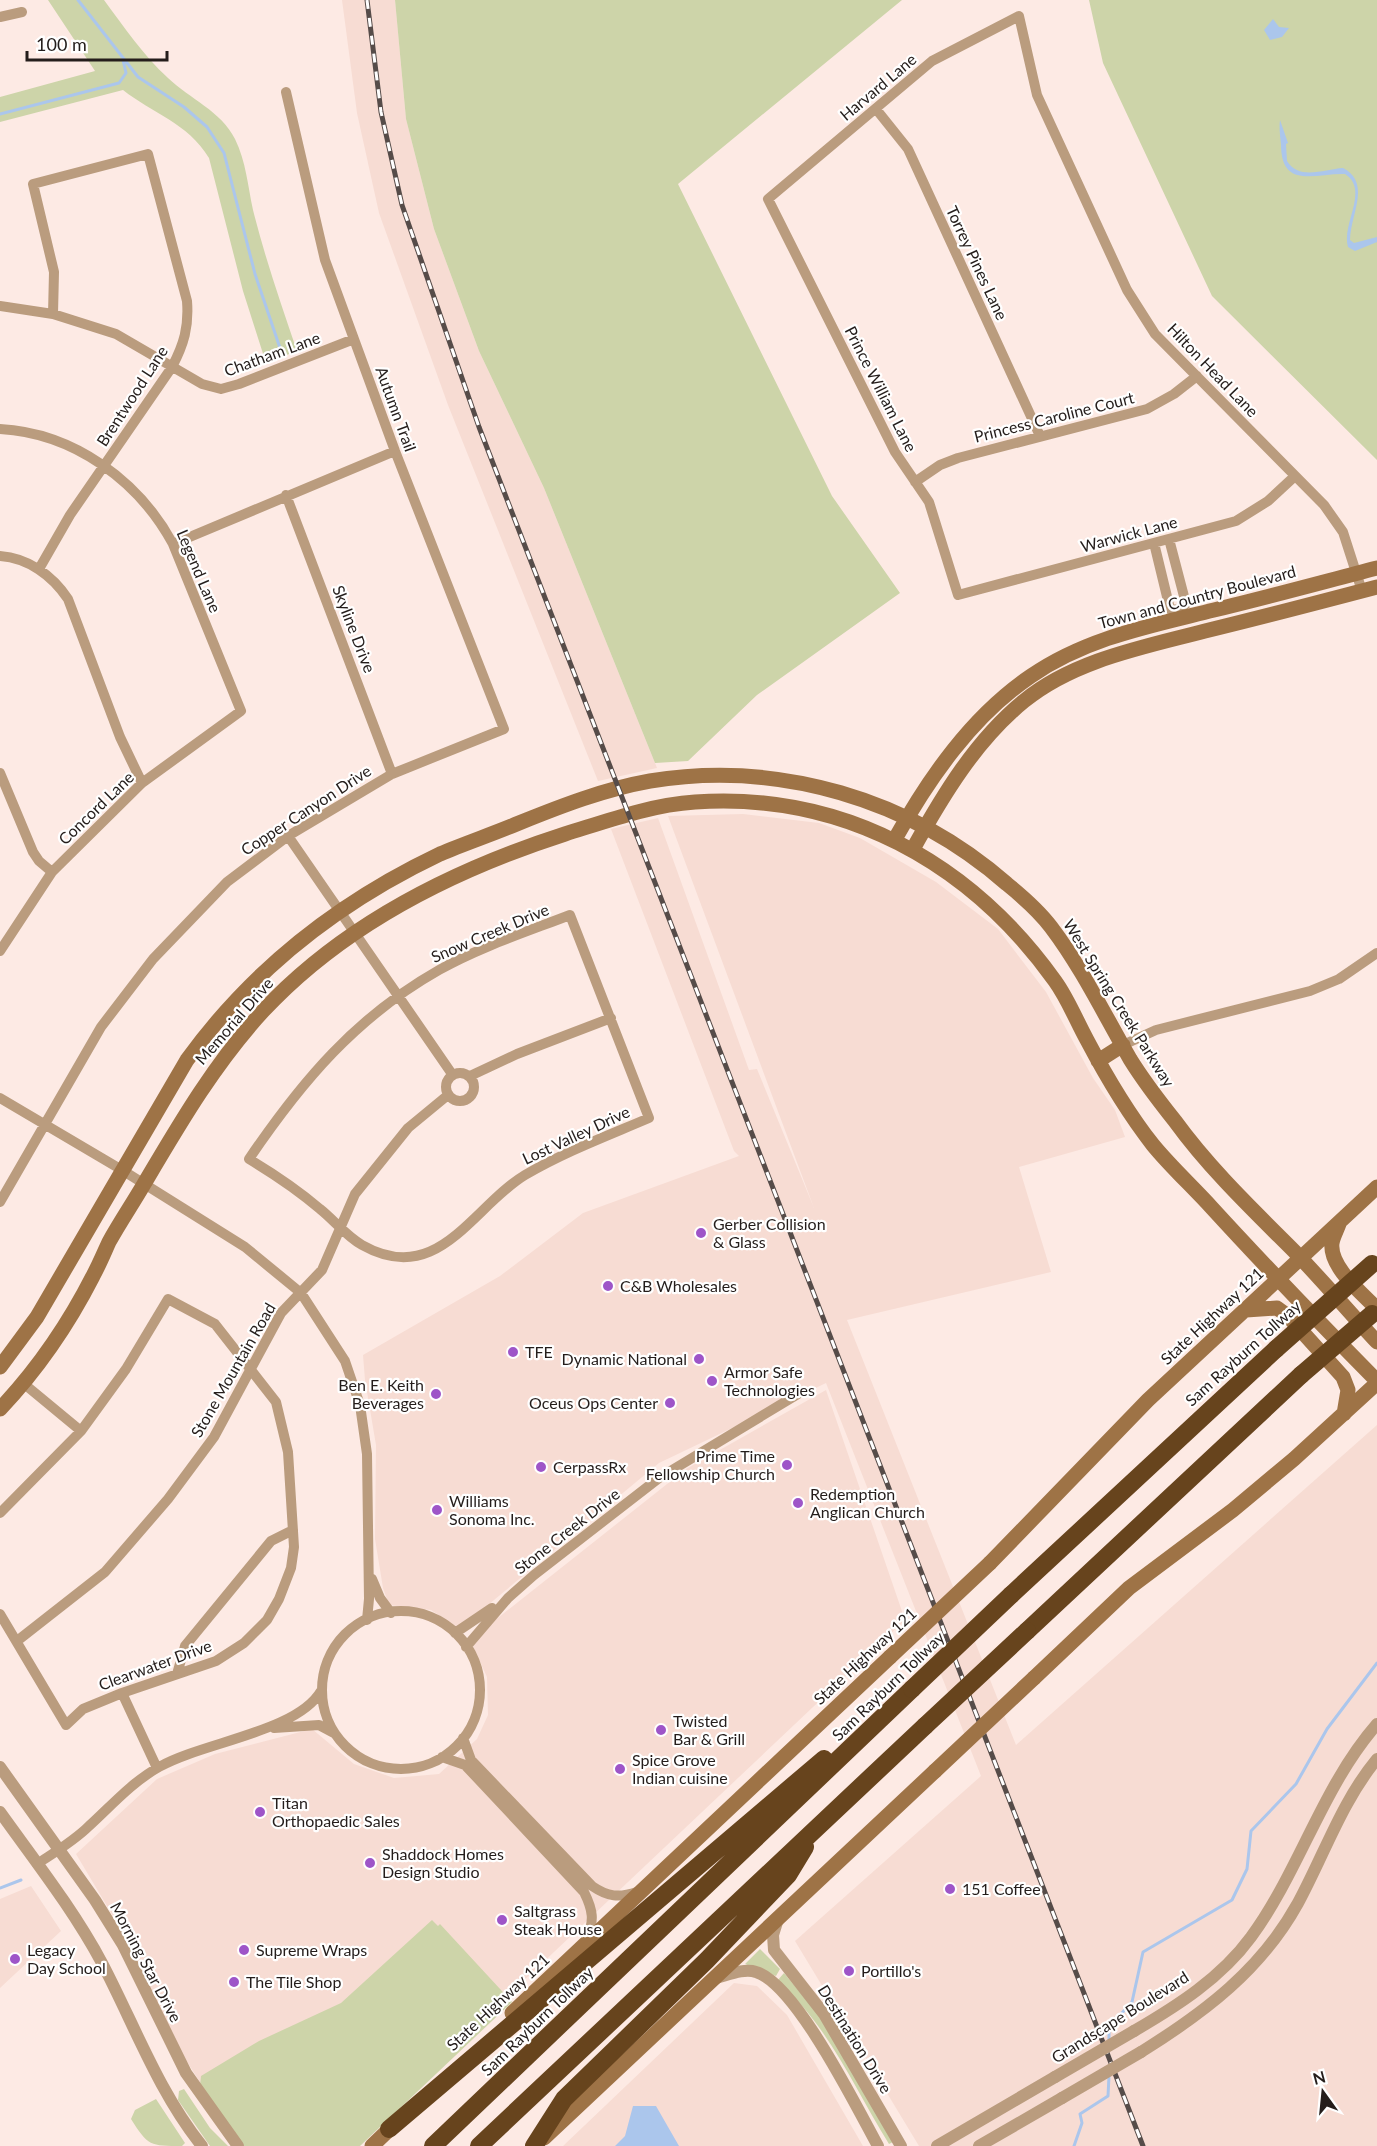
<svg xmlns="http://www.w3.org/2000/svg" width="1377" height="2146" viewBox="0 0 1377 2146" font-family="Lato,sans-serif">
<rect width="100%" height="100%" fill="#fdeae4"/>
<path fill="#f7dcd3" d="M342,0h53l11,119 28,110 45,122 65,137 113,280 -59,13 -150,-376 -69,-192 -22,-100z
M743,814l76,9 41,15 76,44 62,47 48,63 47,86 22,32 10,27 -106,30 32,105 -204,48 169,425 361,-320v721h-458l-124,-205 186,-165 -155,-393 -167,80 -200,166 -28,-19 -42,-5 -6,-17 -8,-49 1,-94 -11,-65 -2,-25 137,-79 83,-63 156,-57 -5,-5 -123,-322 47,-11 91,252 8,-1 57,139 -146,-392z
M826,1390l79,230 -556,526 -132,-37 -38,-60 -44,-96 -59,-99 81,-75 58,-25 97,-25 42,35 40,14 45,-4 38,-35 11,-24 -1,-38 -17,-37 216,-171z
M31,1886l30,45 -61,57v-89z
M734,1983l23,3 30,29 76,131h-300z"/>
<path fill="#cdd4a9" d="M48,0h56c20,27 39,55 64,78 22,21 53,33 67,61 11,22 13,48 18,71 12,48 28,94 44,141l-31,12 -23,-72 -34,-133c-21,-35 -57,-45 -86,-68l-123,32v-25l95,-26z
M395,0h507l-224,184 154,312 68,97 -143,102 -69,66 -33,2 -111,-275 -65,-137 -45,-122 -28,-110z
M1089,0h288v460l-165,-164 -109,-233z
M432,1920l6,6 2,-2 72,78 -152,144h-117l-43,-60 1,-10 58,-35 82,-38z
M760,1949l20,20 -4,7 -31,-12z
M784,1973l34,41 75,128 -4,2c-35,-56 -61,-120 -112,-163z
M184,2089l26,39 18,18h-18l-32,-46 1,-9z
M156,2099l29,44 -3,3c-32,0 -34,0 -51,-27l4,-9z"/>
<path fill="#abc6ec" d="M1273,19l6,8 10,1 -7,9 -12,3 -6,-10z
M1280,120l8,23 -2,1 1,17c12,20 38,8 56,7 29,15 7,47 7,72l4,3 23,-6v5l-22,9 -7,-4c-7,-23 22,-57 -3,-73 -30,-1 -64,16 -64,-30 -1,-8 -2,-17 -1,-24z
M633,2106h23l23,40h-64l10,-10z"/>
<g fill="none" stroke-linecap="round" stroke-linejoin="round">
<path stroke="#abc6ec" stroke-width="3" d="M78,0l60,77 46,30 23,20 17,26 31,121 25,74
M0,114l119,-31 7,-10 -3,-13
M0,1888l21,-8
M1109,2042v-15l23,-25 11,-50 89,-52 15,-31 4,-38 45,-47 31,-55 50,-66
M1074,2146l8,-23 -2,-9 28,-18 1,-20"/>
<path stroke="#ba9c7e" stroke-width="10" d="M0,17l22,-5
M876,109l32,40 132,287
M0,306l53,8 63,20 86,50 19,5 18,-5 115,-45
M0,429c74,4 139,52 173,115l68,167 -99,72 -90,89 -52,79
M1295,476l-27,25 -32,20 -278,74 -29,-93 -34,-50 -127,-253 164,-138 87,-45 18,79 90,195 28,44 169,171 19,27 19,59
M915,482l25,-17 18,-7 189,-49 27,-15 23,-18
M286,495l106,279
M1154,543l16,66 9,1 7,-6 -17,-65
M173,544l222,-93
M0,556c28,2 52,19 68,43l52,138 22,46
M39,569l31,-54 102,-148c12,-23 17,-40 15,-66l-39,-147 -115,30 21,88 -1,42
M0,773l33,79 6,9 13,11
M288,836l164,238
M570,915l79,203c-42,18 -85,34 -124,57 -53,32 -87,113 -163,70 -16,-9 -28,-25 -42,-36 -22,-19 -46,-35 -71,-50 53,-78 107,-142 190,-189 41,-23 87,-38 131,-55z
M1123,1045l33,-15 154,-39 29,-12 38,-26
M446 1087a14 14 0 1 1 28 0a14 14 0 1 1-28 0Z
M470,1076l47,-22 94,-36
M0,1098l122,72 123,77 56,46 44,68 15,44 7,49 2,145 -2,21
M0,1202l101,-175 52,-68 74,-77 61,-46 104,-62 112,-45 -109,-278 -70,-191 -39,-168
M23,1383l58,48
M0,1513l81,-82 45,-62 42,-70 47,25 61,78 12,50 6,95 -3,21 -12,31 -12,21 -23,23 -28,18 -94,32 -39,16 -17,16 -66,-111
M372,1579l8,19 11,15
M322 1690a79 79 0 1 1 158 0a79 79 0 1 1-158 0Z
M455,1633l37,-25
M17,1641l88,-69 63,-73 46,-62 67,-124 41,-43 33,-76 53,-66 40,-33
M466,1647l42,-49 26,-23 125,-97 139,-84
M177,1674l8,-28 86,-105 22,-11
M122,1693l35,75
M274,1728l45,-3 15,8
M463,1738l8,22 121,126c16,11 27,12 45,6
M442,1757l23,8 119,127c9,18 11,29 2,48
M37,1864c18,-12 37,-23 52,-38 22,-20 43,-44 70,-59 44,-25 138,-35 162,-76"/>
<path stroke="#ba9c7e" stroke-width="12" d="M0,1767l95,133 28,45 63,128 52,73
M0,1812c35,49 73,97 102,151 32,61 56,128 100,183
M778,1919l-5,16 1,15 50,64 77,132
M716,1978c12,-3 28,-10 40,-6 40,12 101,136 122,174
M1134,2031c43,-25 87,-53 117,-94 49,-67 71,-150 126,-213
M1141,2052c64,-40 120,-82 157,-149 26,-48 44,-102 79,-144
M937,2146l118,-69
M979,2146l83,-48"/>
<path stroke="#9e7346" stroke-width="15" d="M895,839c34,-61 77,-123 136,-163 55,-38 119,-50 183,-66 54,-13 109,-28 163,-42
M913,849c30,-54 63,-109 111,-148 50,-41 120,-54 181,-70 58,-14 115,-29 172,-44
M1098,1061l25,-16
M1339,1224c-2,6 -6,13 -7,19 -3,24 30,50 45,66
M1246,1310l31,-2 11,8 55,61 5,13 -4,24
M0,1367l37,-50 150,-257c65,-90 152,-158 253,-206 26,-11 53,-20 79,-31 42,-17 86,-34 131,-42 129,-21 260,18 357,103 16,13 32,27 44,43 31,41 53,87 79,132 13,21 29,42 45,62 34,47 78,89 119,130 29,30 55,61 83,91
M0,1409c36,-38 69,-86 93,-133 6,-11 11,-23 16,-34 11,-20 24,-39 35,-58 36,-61 71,-121 119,-173 81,-87 190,-141 302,-177 42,-13 85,-29 130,-32 148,-10 275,60 360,179 13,18 21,39 32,59 19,36 40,72 66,105 18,22 40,42 59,63 54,59 109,116 165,173
M990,1563l158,-163 229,-213
M1034,1678l95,-90 104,-78 61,-51 83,-76
M512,2013l378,-356
M544,2138l391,-367
M372,2146l25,-24"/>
<path stroke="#67441d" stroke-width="18" d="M1011,1595l265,-246
M1027,1631l274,-256
M389,2129l435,-370
M433,2146l479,-457
M479,2146l446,-420
M534,2146l30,-47 143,-139 81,-85 17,-28"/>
<defs>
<path id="rail" d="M367,0l14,112 21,93 77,222 664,1719"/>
</defs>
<use href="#rail" stroke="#564c49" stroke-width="5"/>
<use href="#rail" stroke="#fff" stroke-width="3" stroke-dasharray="9" stroke-linecap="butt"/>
<path stroke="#ba9c7e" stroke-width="12" d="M1055,2077l79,-46
M1062,2098l79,-46"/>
<path stroke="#9e7346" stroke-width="15" d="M890,1657l100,-94
M935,1771l99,-93"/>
<path stroke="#67441d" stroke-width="18" d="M1276,1349l96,-85
M1301,1375l71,-61
M912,1689l99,-94
M925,1726l102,-95"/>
</g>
<g fill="#9e55c8" stroke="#fff" stroke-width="2">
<circle cx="701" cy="1233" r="6"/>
<circle cx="608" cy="1286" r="6"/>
<circle cx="513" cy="1352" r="6"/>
<circle cx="699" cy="1359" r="6"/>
<circle cx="712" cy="1381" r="6"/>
<circle cx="436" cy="1394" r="6"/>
<circle cx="670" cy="1403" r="6"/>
<circle cx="787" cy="1465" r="6"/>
<circle cx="541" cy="1467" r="6"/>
<circle cx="798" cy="1503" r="6"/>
<circle cx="437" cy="1510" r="6"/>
<circle cx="661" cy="1730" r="6"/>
<circle cx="620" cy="1769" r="6"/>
<circle cx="260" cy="1812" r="6"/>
<circle cx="370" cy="1863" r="6"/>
<circle cx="950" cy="1889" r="6"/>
<circle cx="502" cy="1920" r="6"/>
<circle cx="244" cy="1950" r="6"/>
<circle cx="15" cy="1959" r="6"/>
<circle cx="849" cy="1971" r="6"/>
<circle cx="234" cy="1982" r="6"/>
</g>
<g text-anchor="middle" stroke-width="4.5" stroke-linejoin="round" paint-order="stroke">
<g font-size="16" fill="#241d1b" stroke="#fff">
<text transform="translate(878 87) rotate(-40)" y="6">Harvard Lane</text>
<text transform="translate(977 263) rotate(65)" y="6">Torrey Pines Lane</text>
<text transform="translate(272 354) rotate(-20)" y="6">Chatham Lane</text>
<text transform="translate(1213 370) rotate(46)" y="6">Hilton Head Lane</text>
<text transform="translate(881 389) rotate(63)" y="6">Prince William Lane</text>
<text transform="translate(132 396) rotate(-57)" y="6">Brentwood Lane</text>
<text transform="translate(396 409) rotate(70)" y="6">Autumn Trail</text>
<text transform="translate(1054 417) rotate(-14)" y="6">Princess Caroline Court</text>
<text transform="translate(1129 534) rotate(-15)" y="6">Warwick Lane</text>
<text transform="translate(199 571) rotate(67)" y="6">Legend Lane</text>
<text transform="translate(1197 597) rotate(-15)" y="6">Town and Country Boulevard</text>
<text transform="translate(354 629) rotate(69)" y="6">Skyline Drive</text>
<text transform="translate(96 808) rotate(-44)" y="6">Concord Lane</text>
<text transform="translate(306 810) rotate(-33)" y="6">Copper Canyon Drive</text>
<text transform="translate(490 933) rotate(-23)" y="6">Snow Creek Drive</text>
<text transform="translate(1119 1003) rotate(58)" y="6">West Spring Creek Parkway</text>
<text transform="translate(234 1021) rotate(-49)" y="6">Memorial Drive</text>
<text transform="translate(576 1135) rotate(-25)" y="6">Lost Valley Drive</text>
<text transform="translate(1212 1316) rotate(-43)" y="6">State Highway 121</text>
<text transform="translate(1243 1353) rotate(-42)" y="6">Sam Rayburn Tollway</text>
<text transform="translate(233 1370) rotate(-60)" y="6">Stone Mountain Road</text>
<text transform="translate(567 1531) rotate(-38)" y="6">Stone Creek Drive</text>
<text transform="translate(865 1656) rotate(-43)" y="6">State Highway 121</text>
<text transform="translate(155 1665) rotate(-20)" y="6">Clearwater Drive</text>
<text transform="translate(888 1686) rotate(-44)" y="6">Sam Rayburn Tollway</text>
<text transform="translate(146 1962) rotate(62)" y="6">Morning Star Drive</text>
<text transform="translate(498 2002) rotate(-43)" y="6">State Highway 121</text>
<text transform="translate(1120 2017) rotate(-32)" y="6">Grandscape Boulevard</text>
<text transform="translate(537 2021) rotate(-44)" y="6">Sam Rayburn Tollway</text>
<text transform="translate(855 2039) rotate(58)" y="6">Destination Drive</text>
</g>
<g font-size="16" fill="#241d1b" stroke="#fff" text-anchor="start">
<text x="713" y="1230">Gerber Collision<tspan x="713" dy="18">&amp; Glass</tspan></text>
<text x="620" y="1292">C&amp;B Wholesales</text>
<text x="525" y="1358">TFE</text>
<text x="687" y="1365" text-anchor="end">Dynamic National</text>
<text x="724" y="1378">Armor Safe<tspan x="724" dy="18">Technologies</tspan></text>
<text x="424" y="1391" text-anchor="end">Ben E. Keith<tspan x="424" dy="18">Beverages</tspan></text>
<text x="658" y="1409" text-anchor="end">Oceus Ops Center</text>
<text x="775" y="1462" text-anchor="end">Prime Time<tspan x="775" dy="18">Fellowship Church</tspan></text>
<text x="553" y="1473">CerpassRx</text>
<text x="810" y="1500">Redemption<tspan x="810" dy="18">Anglican Church</tspan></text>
<text x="449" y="1507">Williams<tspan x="449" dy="18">Sonoma Inc.</tspan></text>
<text x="673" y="1727">Twisted<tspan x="673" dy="18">Bar &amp; Grill</tspan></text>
<text x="632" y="1766">Spice Grove<tspan x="632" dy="18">Indian cuisine</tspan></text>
<text x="272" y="1809">Titan<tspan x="272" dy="18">Orthopaedic Sales</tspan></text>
<text x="382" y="1860">Shaddock Homes<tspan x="382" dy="18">Design Studio</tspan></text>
<text x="962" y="1895">151 Coffee</text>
<text x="514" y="1917">Saltgrass<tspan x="514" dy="18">Steak House</tspan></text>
<text x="27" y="1956">Legacy<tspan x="27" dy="18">Day School</tspan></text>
<text x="256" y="1956">Supreme Wraps</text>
<text x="861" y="1977">Portillo's</text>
<text x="246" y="1988">The Tile Shop</text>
</g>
</g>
<g transform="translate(1323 2092) rotate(345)" stroke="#ffffff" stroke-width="4.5" paint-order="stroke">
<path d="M0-4.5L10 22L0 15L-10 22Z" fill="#241d1b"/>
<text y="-9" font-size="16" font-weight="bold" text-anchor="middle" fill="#241d1b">N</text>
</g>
<path d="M27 51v9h140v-9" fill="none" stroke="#241d1b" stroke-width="3"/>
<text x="36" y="51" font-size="18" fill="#241d1b" stroke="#ffffff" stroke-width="4.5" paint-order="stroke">100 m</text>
</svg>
